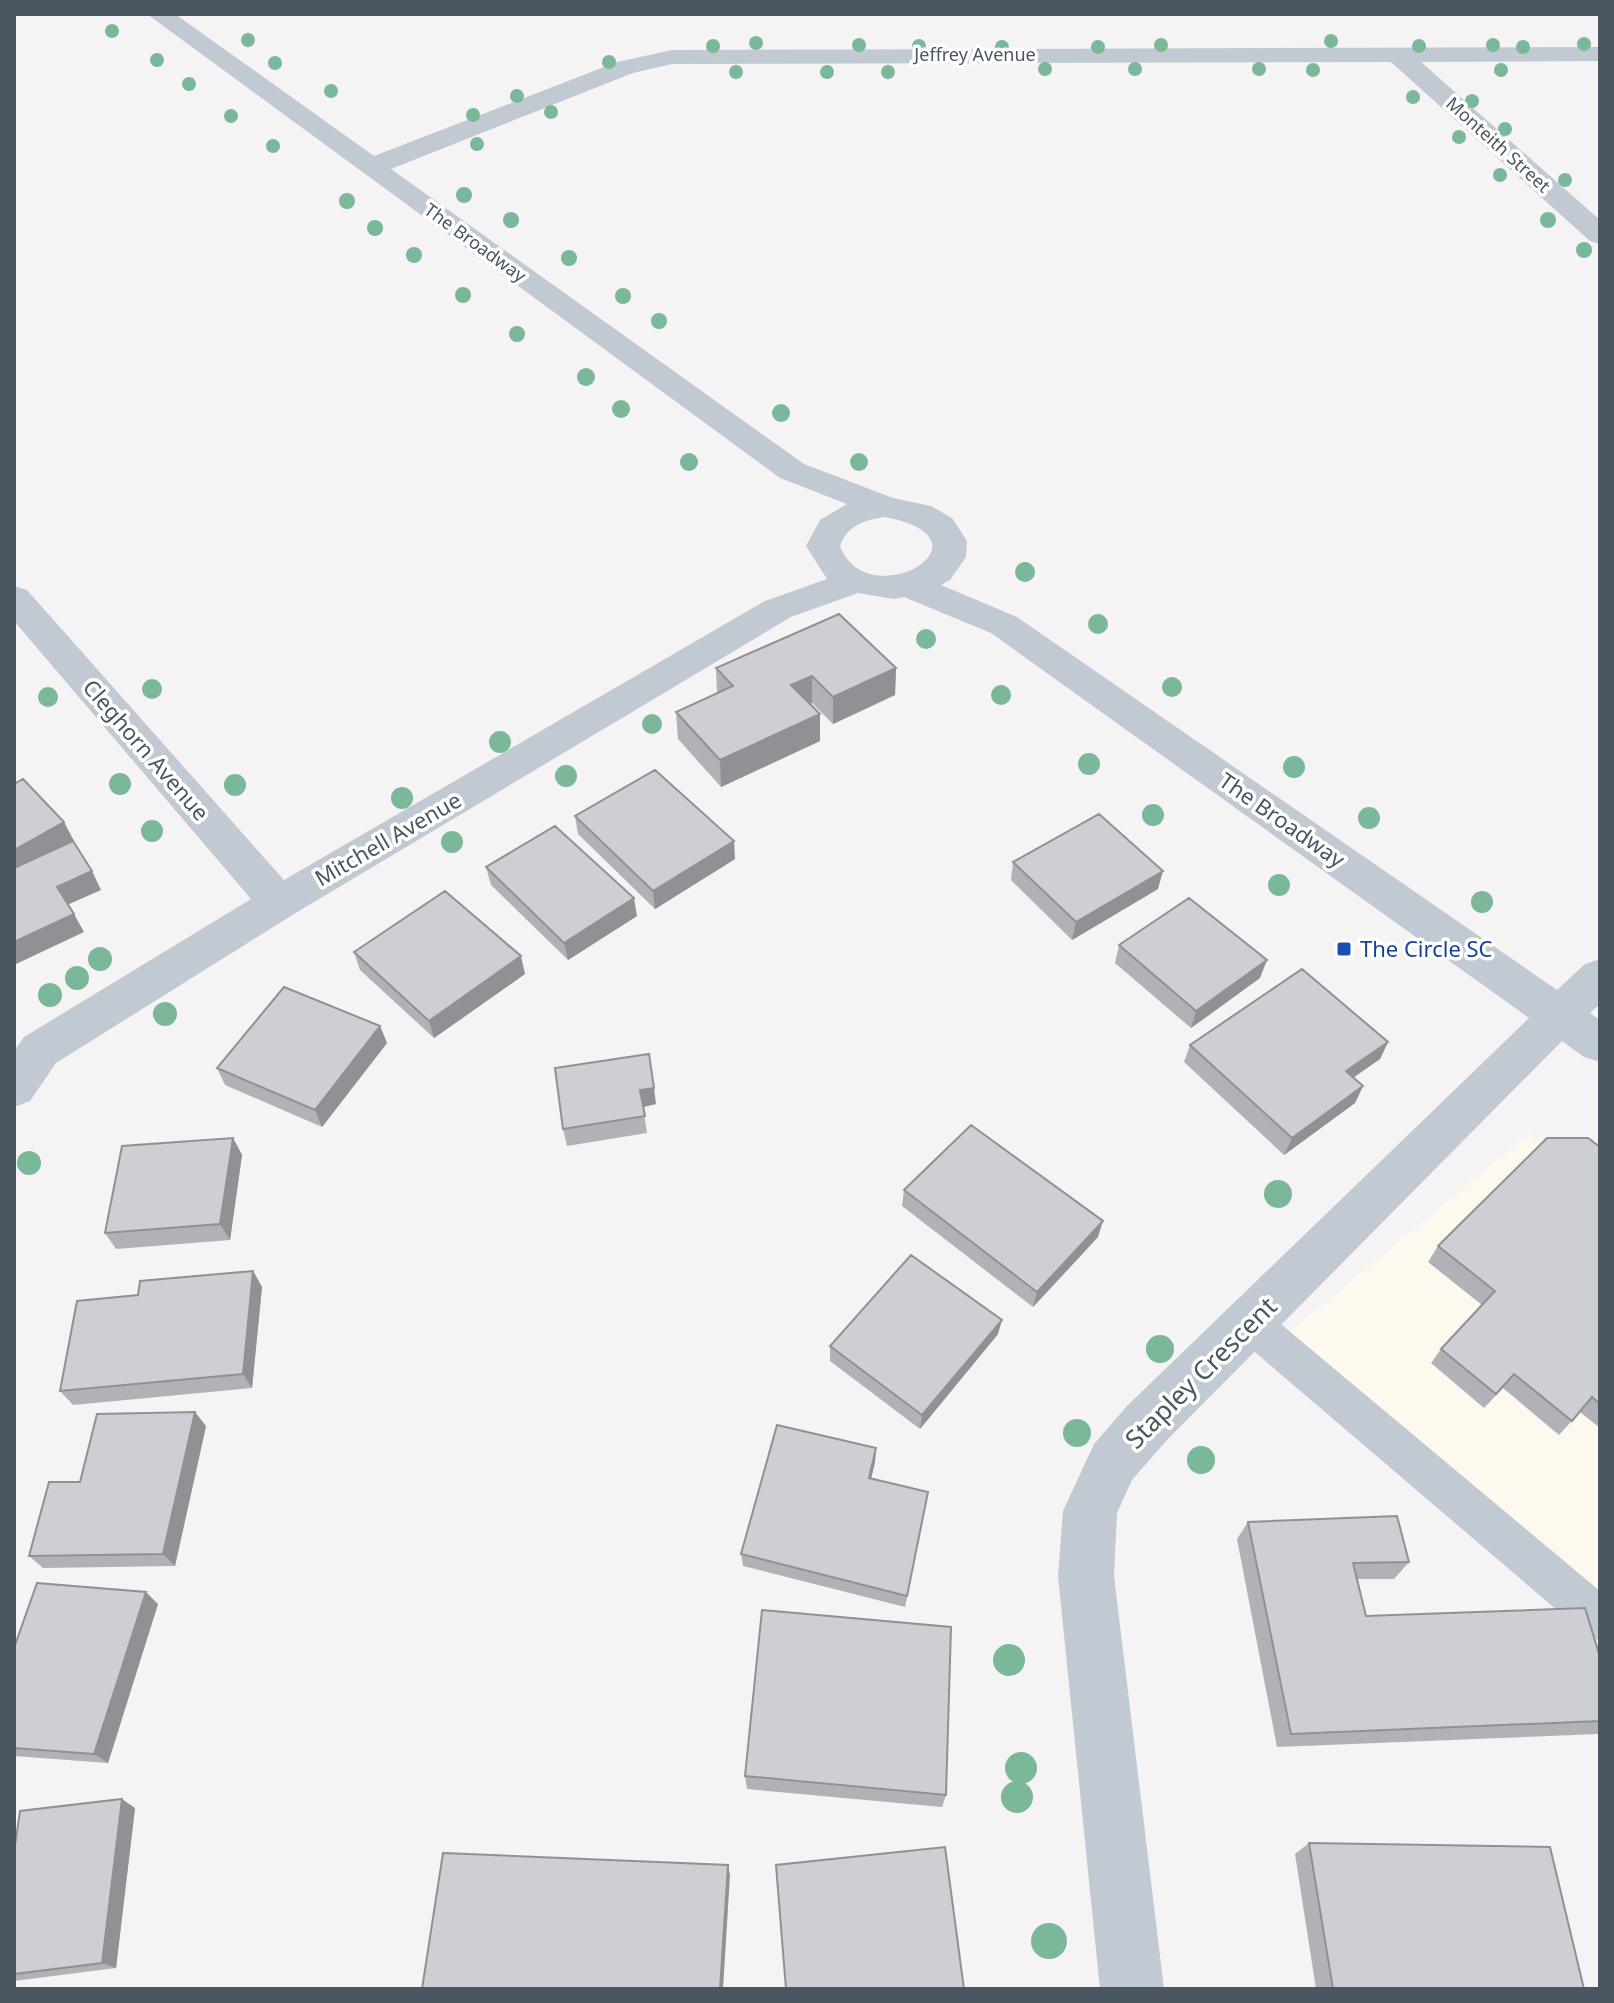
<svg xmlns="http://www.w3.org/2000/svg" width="1614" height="2003" viewBox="0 0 1614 2003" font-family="'Noto Sans',sans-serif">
<rect width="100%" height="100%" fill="#f5f3f3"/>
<path fill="#fdf9ef" d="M1529,1134l71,54v456l-339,-288z"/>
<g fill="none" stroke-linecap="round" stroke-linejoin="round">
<path fill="#c1cad2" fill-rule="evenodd" d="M1250,1305l14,5 336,281v50l-15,-7 -349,-298 -6,-13 6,-13z"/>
<path fill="#c1cad2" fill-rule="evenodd" d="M147,14h28l199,142 243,-94 55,-12 928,-3v14l-179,1 179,158v24l-10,-3 -199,-179 -719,2 -39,9 -242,96 413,295 89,34 38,8 21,12 15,23 -1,16 -16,23 -9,5 76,32 540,373 28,-26 15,-5v45l-10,9 10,7v42l-16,-5 -22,-16 -396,400 -34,39 -15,33 -3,63 50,413h-64l-42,-413 5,-65 31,-67 34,-39 401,-387 -538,-385 -87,-36 -11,2 -35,-6 -67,24 -497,297 -238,149 -26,38 -16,6v-56l10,-14 227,-138 -237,-278v-35l13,4 257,290 481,-279 62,-22 -21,-33 14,-26 27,-16 -67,-26zM885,517c118,23 -18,101 -45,29 8,-21 24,-26 45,-29z"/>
</g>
<g fill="#7bb799">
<circle cx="112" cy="31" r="7"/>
<circle cx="248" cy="40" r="7"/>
<circle cx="1331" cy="41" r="7"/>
<circle cx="756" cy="43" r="7"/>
<circle cx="1584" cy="44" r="7"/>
<circle cx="859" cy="45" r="7"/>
<circle cx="1161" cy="45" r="7"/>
<circle cx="1493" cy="45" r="7"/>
<circle cx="713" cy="46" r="7"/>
<circle cx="919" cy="46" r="7"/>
<circle cx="1419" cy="46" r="7"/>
<circle cx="1002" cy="47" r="7"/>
<circle cx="1098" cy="47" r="7"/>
<circle cx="1523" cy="47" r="7"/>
<circle cx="157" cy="60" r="7"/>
<circle cx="609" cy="62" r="7"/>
<circle cx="275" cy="63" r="7"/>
<circle cx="1045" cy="69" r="7"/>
<circle cx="1135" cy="69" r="7"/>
<circle cx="1259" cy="69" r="7"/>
<circle cx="1313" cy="70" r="7"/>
<circle cx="1501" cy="70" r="7"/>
<circle cx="736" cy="72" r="7"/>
<circle cx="827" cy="72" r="7"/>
<circle cx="888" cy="72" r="7"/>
<circle cx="189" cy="84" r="7"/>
<circle cx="331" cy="91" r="7"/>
<circle cx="517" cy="96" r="7"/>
<circle cx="1413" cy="97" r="7"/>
<circle cx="1472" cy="101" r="7"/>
<circle cx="551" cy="112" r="7"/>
<circle cx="473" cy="115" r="7"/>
<circle cx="231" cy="116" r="7"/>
<circle cx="1505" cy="129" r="7"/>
<circle cx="1459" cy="137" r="7"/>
<circle cx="477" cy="144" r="7"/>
<circle cx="273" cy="146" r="7"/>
<circle cx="1500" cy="175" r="7"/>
<circle cx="1565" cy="180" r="7"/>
<circle cx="464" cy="195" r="8"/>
<circle cx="347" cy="201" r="8"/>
<circle cx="511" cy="220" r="8"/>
<circle cx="1548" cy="220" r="8"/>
<circle cx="375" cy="228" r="8"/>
<circle cx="1584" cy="250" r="8"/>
<circle cx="414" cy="255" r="8"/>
<circle cx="569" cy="258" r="8"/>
<circle cx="463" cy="295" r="8"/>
<circle cx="623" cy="296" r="8"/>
<circle cx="659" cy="321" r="8"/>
<circle cx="517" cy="334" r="8"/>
<circle cx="586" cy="377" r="9"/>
<circle cx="621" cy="409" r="9"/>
<circle cx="781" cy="413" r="9"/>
<circle cx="689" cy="462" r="9"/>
<circle cx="859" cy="462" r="9"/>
<circle cx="1025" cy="572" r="10"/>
<circle cx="1098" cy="624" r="10"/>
<circle cx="926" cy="639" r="10"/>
<circle cx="1172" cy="687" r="10"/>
<circle cx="152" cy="689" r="10"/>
<circle cx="1001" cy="695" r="10"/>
<circle cx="48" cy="697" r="10"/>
<circle cx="652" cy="724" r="10"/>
<circle cx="500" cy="742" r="11"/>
<circle cx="1089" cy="764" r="11"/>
<circle cx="1294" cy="767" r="11"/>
<circle cx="566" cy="776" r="11"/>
<circle cx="120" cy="784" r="11"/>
<circle cx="235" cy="785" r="11"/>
<circle cx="402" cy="798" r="11"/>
<circle cx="1153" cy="815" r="11"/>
<circle cx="1369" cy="818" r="11"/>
<circle cx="152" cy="831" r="11"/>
<circle cx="452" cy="842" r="11"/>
<circle cx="1279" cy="885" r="11"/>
<circle cx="1482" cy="902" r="11"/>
<circle cx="100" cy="959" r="12"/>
<circle cx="77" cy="978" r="12"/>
<circle cx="50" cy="995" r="12"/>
<circle cx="165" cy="1014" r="12"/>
<circle cx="29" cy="1163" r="12"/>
<circle cx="1278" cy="1194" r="14"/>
<circle cx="1160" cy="1349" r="14"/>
<circle cx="1077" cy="1433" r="14"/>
<circle cx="1201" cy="1460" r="14"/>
<circle cx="1009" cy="1660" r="16"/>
<circle cx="1021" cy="1768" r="16"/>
<circle cx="1017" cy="1797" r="16"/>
<circle cx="1049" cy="1941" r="18"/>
</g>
<path fill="#b0b2b7" d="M716,668h180l-1,27 -62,29 -21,-21 -3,1 11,10v27l-99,46 -43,-48 -2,-27 41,-19z
M575,816l160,43 -80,50 -77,-75z
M1013,862l145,27 -86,51 -61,-60z
M486,867l151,49 -69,44 -77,-75z
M1119,945l141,33 -69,50 -76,-65z
M354,952l171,22 -91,64 -74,-68z
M380,1026l7,17 -65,84 -97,-42 -8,-17z
M1388,1042l-8,17 -27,19 10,8 -8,17 -71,52 -100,-93 6,-17z
M555,1068l101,36 -13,3 4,26 -80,13 -4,-17z
M233,1138l9,17 -12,85 -114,9 -11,-16z
M1600,1147v281l-20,-16 -21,23 -56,-47 -19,20 -53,-45 10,-14 41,-44 -54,-43 10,-16z
M904,1190l194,47 -65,70 -131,-101z
M253,1271l9,16 -10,101 -179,17 -13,-14 78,-96z
M998,1334l-78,95 -90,-68v-15z
M206,1426l-31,140 -132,2 -14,-12 51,-74z
M876,1448l-1,14 -4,17 55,25 -21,103 -162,-41 -2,-12z
M1248,1522l161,40 -15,17h-37l9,37 234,41v76l-2,1 -321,13 -40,-208z
M158,1604l-50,159 -94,-7v-108z
M745,1776l201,19 -4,12 -195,-18z
M135,1808l-19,160 -102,13v-129z
M1309,1843l275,146h-268l-21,-135z"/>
<path fill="#909195" d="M896,668l-1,27 -62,29v-27z
M812,676v27l-20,9 -1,-27z
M820,714v27l-99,46 -1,-27z
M64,822l10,19 -60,34v-25z
M734,841l1,18 -80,50 -2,-18z
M92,871l9,19 -34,15 -10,-18z
M1163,871l-5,18 -86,51 4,-18z
M634,898l3,18 -69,44 -4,-17z
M74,914l10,18 -70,33v-23z
M521,956l4,18 -91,64 -5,-17z
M1267,960l-7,18 -69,50 5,-17z
M380,1026l7,17 -65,84 -7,-17z
M1388,1042l-8,17 -42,29 8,-17z
M1363,1086l-8,17 -71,52 8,-17z
M654,1088l2,16 -13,3 -3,-17z
M233,1138l9,17 -12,85 -10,-16z
M1103,1221l-5,16 -65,70 4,-15z
M253,1271l9,16 -10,101 -9,-14z
M1002,1320l-4,14 -78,95 2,-14z
M195,1412l11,14 -31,140 -12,-12z
M876,1448l-1,14 -7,29 1,-13z
M146,1592l12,12 -50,159 -14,-9z
M122,1799l13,9 -19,160 -14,-5z
M728,1865l2,10 -7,114h-3z"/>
<path fill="#cdcfd5" stroke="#909195" stroke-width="2" d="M839,614l57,54 -63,29 -21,-21 -21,9 29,29 -100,46 -44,-48 57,-26 -17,-18z
M655,770l79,71 -81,50 -78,-75z
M23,779l41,43 -50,28v-66z
M1099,814l64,57 -87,51 -63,-60z
M555,826l79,72 -70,45 -78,-76z
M73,841l19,30 -35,16 17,27 -60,28v-74z
M445,891l76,65 -92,65 -75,-69z
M1189,898l78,62 -71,51 -77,-66z
M1302,969l86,73 -42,29 17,15 -71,52 -102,-93z
M284,987l96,39 -65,84 -98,-42z
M649,1054l5,34 -14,2 5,26 -82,13 -8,-61z
M971,1125l132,96 -66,71 -133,-102z
M233,1138l-13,86 -115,9 17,-87z
M1547,1138h41l12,9v257l-8,-7 -20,24 -58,-47 -18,20 -55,-45 54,-58 -57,-45z
M911,1255l91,65 -80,95 -92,-69z
M253,1271l-10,103 -183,17 17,-90 61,-6 2,-14z
M195,1412l-32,142 -134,2 20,-74h31l17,-68z
M777,1425l99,23 -7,30 59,14 -21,104 -166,-42z
M1397,1516l12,46 -56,1 13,53 219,-8 15,49v64l-309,13 -43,-212z
M37,1583l109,9 -52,162 -80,-6v-100z
M762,1610l189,17 -5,168 -201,-19z
M122,1799l-20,164 -88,11v-122l6,-41z
M1309,1843l241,4 34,142h-251z
M945,1847l19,142h-178l-10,-124z
M443,1853l285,12 -8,124h-298z"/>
<rect fill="#1a4fb4" stroke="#fff" stroke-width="3" x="1336" y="941" width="16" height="16" rx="4"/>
<g text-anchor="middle" stroke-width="7" stroke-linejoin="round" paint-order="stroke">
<g font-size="18" fill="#4a5661" stroke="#fff">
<text x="975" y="61">Jeffrey Avenue</text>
<text transform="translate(1498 145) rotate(42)" y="6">Monteith Street</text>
<text transform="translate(475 243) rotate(36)" y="6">The Broadway</text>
</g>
<g font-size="22" fill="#4a5661" stroke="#fff">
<text transform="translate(146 750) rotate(49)" y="8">Cleghorn Avenue</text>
<text transform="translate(1282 820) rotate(35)" y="8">The Broadway</text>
<text transform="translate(388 839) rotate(-30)" y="8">Mitchell Avenue</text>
</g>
<g font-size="22" fill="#164399" stroke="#fff" text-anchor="start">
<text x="1360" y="957">The Circle SC</text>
</g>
<g font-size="26" fill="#4a5661" stroke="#fff">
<text transform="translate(1201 1373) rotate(-45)" y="9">Stapley Crescent</text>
</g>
</g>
<rect width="1614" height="2003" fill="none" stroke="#4a5661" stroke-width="32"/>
</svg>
